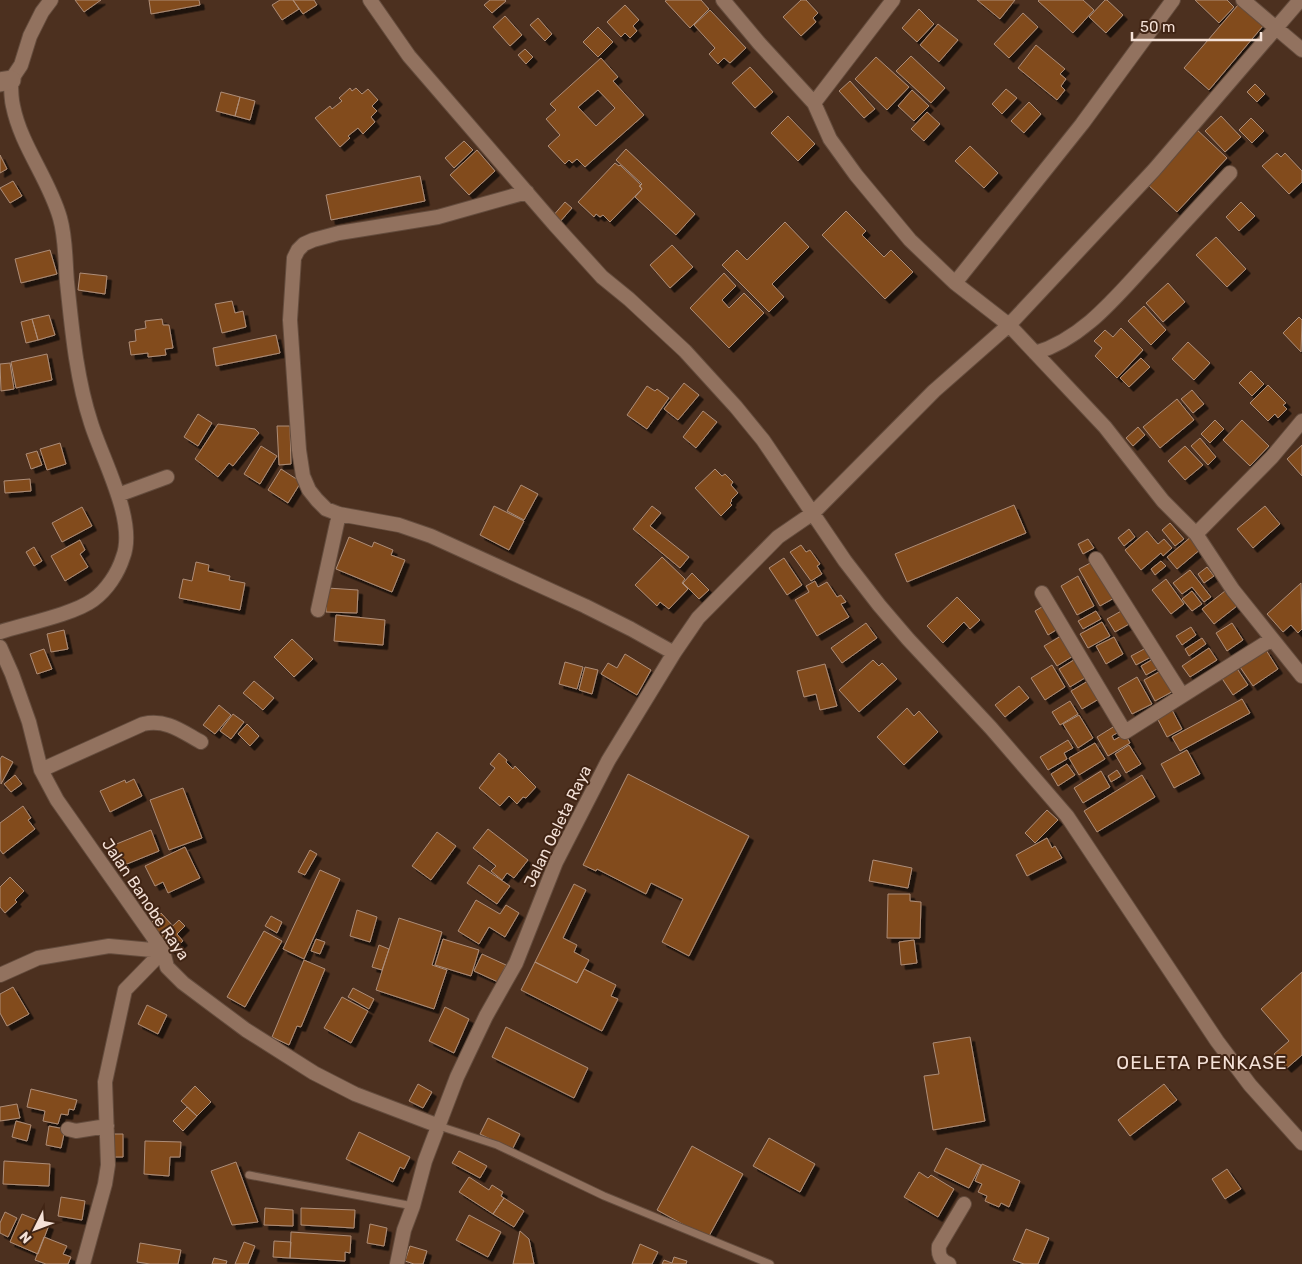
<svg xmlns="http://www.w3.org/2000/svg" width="1302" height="1264" viewBox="0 0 1302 1264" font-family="Rubik,sans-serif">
<defs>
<filter id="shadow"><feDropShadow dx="4.5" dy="4.5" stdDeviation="0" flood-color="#0009"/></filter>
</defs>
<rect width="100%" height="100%" fill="#4c301f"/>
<path fill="#824b1f" stroke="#ad8d77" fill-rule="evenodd" filter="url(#shadow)" d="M75,0h26l-17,12z
M149,0h50l1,5 -49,9z
M280,0h13l6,9 -17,11 -10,-15z
M293,0h21l3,5 -14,9z
M490,0h15l1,1 -14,12 -8,-8z
M667,0h34l8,9 -19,19 -25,-27z
M801,0h5l12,13 -5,5 3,4 -15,14 -18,-19z
M977,0h38l-15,19z
M1039,0h44l11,10 -21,23 -35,-32z
M1105,0h2l16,15 -17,18 -17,-16z
M1195,0h32l7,7 -15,16z
M625,5l14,15 -6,6 4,5 -7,7 -5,-5 -4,4 -14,-15z
M1238,5l25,21 -54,64 -25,-22z
M919,9l15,15 -17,18 -15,-14z
M710,10l36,38 -16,15 -6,-5 -6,6 -9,-10 6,-6 -21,-23z
M1023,13l15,14 -29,31 -15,-14z
M505,16l17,19 -12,11 -17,-19z
M538,18l14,16 -7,7 -15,-16z
M938,24l20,16 -19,22 -19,-17z
M598,27l15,15 -15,15 -15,-15z
M1036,45l29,24 -5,5 6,5 -5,7 4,4 -8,10 -39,-32z
M525,49l8,8 -7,7 -8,-9z
M911,56l34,32 -14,15 -35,-32z
M876,57l33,30 -22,23 -32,-31z
M601,58l17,19 -5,4 31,34 -59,52 -8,-8 -5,4 -3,-3 -4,4 -17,-18 12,-11 -14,-16 10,-9 -6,-6zM598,90l17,18 -19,18 -18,-19z
M750,67l23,25 -18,16 -23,-25z
M850,81l25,28 -11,9 -25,-27z
M1255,84l10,10 -8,8 -10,-10z
M350,88l2,3 4,-3 6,6 6,-5 10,11 -6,6 5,5 -6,6 4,5 -12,12 -5,-6 -10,8 2,2 -10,9 -25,-29 15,-12 2,3 10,-8 -3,-3z
M1006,89l11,9 -15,16 -10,-10z
M912,90l17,16 -15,15 -16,-15z
M221,92l19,5 -5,19 -19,-5z
M240,97l15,4 -5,19 -15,-4z
M1029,102l12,12 -17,19 -13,-12z
M927,112l13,12 -16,17 -13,-12z
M788,116l27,28 -17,17 -27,-28z
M1221,116l20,21 -16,15 -20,-21z
M1251,118l13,13 -12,12 -13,-13z
M1194,127l33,31 -50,54 -32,-30z
M464,141l9,9 -19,18 -9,-10z
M970,146l28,27 -14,15 -29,-27z
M626,149l69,65 -19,21 -41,-38 7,-8 -2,-3 2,-2 -26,-24z
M477,150l18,21 -26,24 -19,-20z
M1277,153l4,4 4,-4 17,18v11l-13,12 -27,-28z
M0,155l7,14 -7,4z
M615,163l4,3 1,-1 21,20 -2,1 3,3 -32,33 -7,-7 -3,2 -4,-3 -2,3 -16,-15z
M420,176l5,25 -94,19 -5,-25z
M13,181l9,15 -12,7 -10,-15z
M565,202l7,6 -13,15 -7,-6z
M1241,202l14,14 -16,15 -13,-14z
M846,211l20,20 -4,4 22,22 7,-7 22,22 -28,27 -63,-64z
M785,222l24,25 -37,37 12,13 -15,15 -47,-47 15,-15 10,10z
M1216,237l30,32 -19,18 -31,-32z
M672,245l21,22 -23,21 -20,-23z
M50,250l7,24 -36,9 -6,-24z
M80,273l27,3 -2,18 -27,-4z
M724,273l12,13 -14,14 7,8 15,-15 20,20 -35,35 -39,-40z
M1168,283l17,19 -22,20 -17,-19z
M232,301l3,12 8,-2 3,16 -24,6 -7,-29z
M1144,306l22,24 -15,15 -23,-24z
M49,315l6,20 -17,5 -6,-21z
M1299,317l3,3 -1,32 -18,-19z
M32,319l6,21 -12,3 -5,-21z
M162,319l1,6h6l4,23 -8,1 1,6 -18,2v-4l-17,2 -2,-13 7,-1 -1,-11 11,-2 -1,-7z
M1121,328l22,22 -26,28 -22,-22 7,-8 -8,-7 11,-11 8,7z
M276,335l4,18 -64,13 -3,-18z
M1188,342l22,21 -16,17 -22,-21z
M47,354l5,26 -36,8 -5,-26z
M1141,358l9,9 -21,20 -9,-9z
M10,363l4,26 -13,2 -1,-27z
M1251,371l13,13 -12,12 -13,-13z
M684,383l15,12 -21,25 -14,-11z
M1268,385l18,18 -3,2 4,4 -9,9 -3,-4 -7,7 -18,-18z
M647,386l8,5 2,-2 12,9 -22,31 -20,-14z
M1192,390l12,14 -11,9 -12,-14z
M1177,399l17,21 -34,28 -17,-21z
M703,411l14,11 -21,26 -13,-11z
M198,414l14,9 -14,23 -14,-9z
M1215,420l9,9 -14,14 -9,-9z
M1242,420l27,26 -19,20 -27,-26z
M218,424l37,5 4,4 -26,33 -4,-3 -11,14 -23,-18z
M277,426h13l1,38 -12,1z
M1138,427l7,8 -12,11 -7,-8z
M1200,438l16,19 -8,8 -17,-19z
M60,443l6,21 -19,6 -7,-21z
M1302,445v31l-15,-17z
M261,446l16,10 -17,28 -16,-10z
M1185,446l18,19 -18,15 -17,-19z
M37,451l5,14 -11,4 -5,-15z
M281,469l20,13 -13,21 -20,-13z
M715,469l7,7 3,-2 8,8 -2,3 7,8 -7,7 1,1 -2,2 2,2 -11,11 -26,-28z
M30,479l1,12 -26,2 -1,-12z
M521,485l17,9 -14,26 -17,-9z
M1014,505l12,28 -119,49 -12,-28z
M494,506l30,15 -15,29 -29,-15z
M652,506l9,7 -11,13 39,31 -9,11 -47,-39z
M1265,506l15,18 -27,24 -16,-19z
M82,507l10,19 -30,16 -10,-19z
M1170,523l14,16 -9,7 -13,-16z
M1129,529l6,8 -11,9 -6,-8z
M1147,531l11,13 6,-5 8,9 -9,8 -2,-3 -20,17 -16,-20z
M1192,536l10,12 -25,21 -10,-12z
M349,537l23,10 2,-5 19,8 -2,5 14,5 -13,32 -56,-23z
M1088,539l6,9 -11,6 -5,-10z
M80,540l5,10 -5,4 8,13 -23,14 -14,-25z
M801,545l5,7 4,-2 10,14 -3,2 5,8 -11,7 -21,-29z
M34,547l8,14 -8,5 -8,-14z
M662,557l23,22 -3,4 6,6 -19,20 -9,-7 -3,4 -22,-21z
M784,558l18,27 -15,10 -18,-27z
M1096,560l20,37 -16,9 -21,-37z
M1161,561l5,5 -11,9 -4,-6z
M196,562l13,3 -1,6 22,5 -1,4 16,3 -5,27 -61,-12 4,-19 9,2z
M1207,567l7,9 -10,7 -6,-9z
M1190,570l21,27 -7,5 -12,-15 -10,7 -9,-11z
M692,573l17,17 -10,9 -16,-16z
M1078,576l16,30 -17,9 -16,-29z
M1166,579l18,25 -13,10 -19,-24z
M815,581l3,6 9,-5 10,15 4,-2 5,7 -5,2 8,13 -32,19 -22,-36 14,-8 -3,-6z
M1301,583l1,46 -4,4 -7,-8 -8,7 -16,-18z
M327,588l31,2 -1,23 -31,-1z
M1192,591l10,13 -10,7 -10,-12z
M1225,591l12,15 -23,18 -12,-15z
M957,597l23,23 -10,9 -6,-7 -21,21 -16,-17z
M1047,604l14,23 -13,8 -13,-24z
M1123,610l8,13 -16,9 -8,-13z
M1096,611l5,8 -18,10 -5,-8z
M336,615l49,5 -2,25 -49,-4z
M1102,622l8,14 -22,12 -8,-14z
M866,623l11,15 -35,25 -11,-15z
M1232,623l11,17 -16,11 -11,-18z
M1191,627l5,8 -14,10 -6,-9z
M64,630l4,19 -17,3 -4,-18z
M1066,633l12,20 -21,13 -13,-20z
M1114,637l9,17 -17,10 -10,-18z
M1202,638l4,6 -17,12 -4,-7z
M292,639l21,20 -19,18 -20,-20z
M1146,648l5,9 -15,8 -5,-9z
M1209,648l8,12 -27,17 -8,-11z
M44,649l8,20 -15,5 -7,-20z
M1266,650l12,19 -25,17 -13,-19z
M625,654l26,16 -14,25 -36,-21 7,-11 9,5z
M1160,655l6,9 -20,11 -5,-9z
M1077,658l11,18 -18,11 -11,-18z
M873,660l6,6 3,-3 15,16 -38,33 -20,-22z
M565,662l18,5 -6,22 -18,-5z
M825,664l12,42 -17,4 -4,-16 -12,3 -7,-26z
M1052,665l13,22 -20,13 -14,-22z
M585,667l13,3 -6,24 -13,-4z
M1168,667l11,21 -24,13 -11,-21z
M1236,667l12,18 -15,10 -12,-18z
M1137,677l15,27 -20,10 -14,-26z
M1093,678l11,18 -22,13 -11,-18z
M254,681l20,17 -11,12 -20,-17z
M1019,686l10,12 -24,19 -10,-12z
M1242,699l8,14 -70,38 -8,-14z
M1070,701l8,13 -18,11 -8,-13z
M219,705l12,10 -16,19 -12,-9z
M907,708l7,8 5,-5 19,21 -34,33 -27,-28z
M1171,708l11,21 -15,8 -11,-21z
M233,714l11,8 -13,17 -11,-8z
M1079,715l14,23 -15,10 -15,-24z
M247,724l12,12 -9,10 -12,-12z
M1118,724l4,6 -10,6 2,4 11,-6 5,9 -22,13 -11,-19z
M1068,740l5,8 -9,5 3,6 -19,11 -8,-13z
M1095,743l10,16 -26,16 -10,-17z
M1129,745l12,19 -15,9 -11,-19z
M1187,750l13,24 -26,14 -13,-24z
M499,753l8,7 -1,2 7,7 2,-3 21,21 -10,11 -3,-1 -6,7 -8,-8 -9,10 -21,-18 16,-20 -5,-4z
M2,756l11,6 -12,22 -1,-25z
M1067,764l8,11 -17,11 -7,-12z
M1117,770l4,6 -10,6 -3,-6z
M1101,771l9,16 -27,16 -9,-15z
M628,774l121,62 -60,120 -27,-14 21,-43 -32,-16 -5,11 -49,-25 -1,2 -13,-6z
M15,775l7,9 -11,8 -7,-8z
M1142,775l13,22 -58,35 -13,-21z
M134,779l8,17 -32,16 -10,-21 25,-11 1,3z
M183,788l19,50 -33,12 -19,-50z
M23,806l8,12 -3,2 7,9 -32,25 -3,-4v-27z
M1047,810l11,10 -23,23 -10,-10z
M488,829l40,31 -14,18 -7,-5 -5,7 -11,-9 5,-5 -23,-18z
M151,830l8,21 -37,15 -8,-21z
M437,832l19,14 -25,34 -19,-14z
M1047,838l5,10 3,-2 7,12 -35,18 -11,-21z
M185,847l15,31 -32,15 -5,-11 -8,4 -10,-20z
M310,850l7,4 -12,21 -7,-3z
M873,860l39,8 -4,20 -39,-7z
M479,865l31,21 -13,18 -30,-21z
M320,870l20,9 -36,80 -21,-10z
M10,877l14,14 -9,9 2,2 -12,11 -5,-6v-20z
M574,884l12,6 -23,48 14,7 -3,7 15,8 -12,23 -42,-21z
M888,894h22v7l11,1 -1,36h-33z
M476,900l24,14 6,-9 13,8 -14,24 -16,-10 -10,17 -21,-13z
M357,910l20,7 -7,25 -20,-6z
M161,913l12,13 -13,12 -12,-12z
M271,916l11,6 -5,11 -12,-7z
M399,918l43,14 -10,33 15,5 -13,39 -58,-19z
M179,920l6,6 -8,8 6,7 -11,10 -12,-13z
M264,931l18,10 -37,66 -18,-10z
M316,939l9,3 -5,12 -9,-3z
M443,939l36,11 -8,26 -36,-11z
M914,940l3,23 -16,2 -2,-23z
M379,945l10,4 -7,21 -10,-3z
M482,954l24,11 -8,17 -24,-11z
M304,960l21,9 -24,58 -4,-1 -8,19 -17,-8z
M535,962l42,21 7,-14 32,16 -5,11 7,3 -16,32 -81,-41z
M1302,972v83l-15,13 -13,-14 15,-13 -28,-32z
M13,987l16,27 -22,12 -7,-13v-19z
M353,988l21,11 -5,10 -21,-12z
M342,997l26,14 -17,32 -27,-15z
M147,1005l20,10 -9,19 -20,-10z
M445,1007l24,12 -15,34 -25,-12z
M506,1027l82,41 -14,30 -82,-41z
M970,1037l15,84 -52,9 -9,-54 15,-2 -6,-31z
M418,1084l14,8 -9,16 -14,-7z
M1164,1084l13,16 -47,36 -12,-16z
M195,1086l16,16 -14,14 -16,-15z
M31,1089l46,11 -3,10 -5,-1 -1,6 -7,-1 -3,10 -15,-3 2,-10 -18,-4z
M17,1104l3,14 -20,3v-14z
M187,1107l10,9 -14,15 -10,-10z
M488,1118l32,16 -8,16 -32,-16z
M16,1121l15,4 -4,16 -15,-4z
M49,1126l16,3 -4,19 -15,-3z
M359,1132l51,25 -6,12 -4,-2 -7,15 -47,-23z
M111,1134h12v23h-12z
M769,1138l46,26 -15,28 -47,-26z
M145,1141l36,1 -1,15h-10l-1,19 -25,-2z
M692,1146l51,28 -35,64 -51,-28z
M946,1148l35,17 -12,23 -35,-17z
M459,1151l28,15 -7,12 -28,-15z
M4,1161l46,3 -1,22 -46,-2z
M236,1162l22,60 -26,3 -21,-54z
M982,1164l38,17 -11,26 -8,-4 -2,4 -14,-6 2,-5 -9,-4 4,-8 -7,-3z
M1227,1169l14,20 -16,10 -13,-20z
M919,1172l9,6 3,-3 23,14 -16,28 -34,-20z
M469,1177l20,13 3,-5 11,7 -2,4 3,2 -11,16 -34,-22z
M61,1197l24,4 -3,19 -24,-4z
M504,1198l20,13 -10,16 -21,-13z
M265,1208l28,2v16l-29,-1z
M301,1208l54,2 -1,18 -53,-3z
M5,1212l12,6 -9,19 -8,-4v-10z
M22,1214l27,11 -11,29 -28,-12z
M469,1215l32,17 -13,25 -32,-17z
M370,1224l17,4 -3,18 -17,-3z
M1026,1229l23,9 -11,26h-14l-11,-4z
M520,1231l9,8 5,25h-21z
M291,1232l60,4 -1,17 -5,-1v9l-55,-3z
M44,1237l23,9 -4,8 8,3 -3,7h-22l-11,-4z
M274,1241l17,1 -1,16 -17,-1z
M244,1242l11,4 -7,18h-13z
M140,1243l41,7 -3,14h-28l-13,-2z
M640,1244l18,8 -6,12h-20z
M410,1246l17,5 -4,13h-9l-9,-3z
M674,1257l13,4 -1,3h-24l2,-4 8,3z
M214,1258l13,3 -1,3h-14z"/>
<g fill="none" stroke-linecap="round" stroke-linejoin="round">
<defs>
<path id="lane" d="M439,1126l58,19 107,51 166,68
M249,1175l164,31"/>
<path id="street" d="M370,0l39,56 145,168 48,53 27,22 56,52 51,56 27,33 82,121 34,44 29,34 83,89 76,88 150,225 33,44 52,58
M1243,0l59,50
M1300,0l-146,170 -145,155 96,102 58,74 33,33 37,56 69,86
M814,103l79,-103
M527,192l-89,25 -99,16 -26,7 -9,4 -6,6 -4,8 -4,62 9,130 4,26 6,14 8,10 9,9 13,5 60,11 32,11 154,70 46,23 43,24
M955,283l127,-159 91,-124
M1035,353c50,-15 83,-59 117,-95 26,-29 52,-57 78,-85
M118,495l49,-18
M1196,534l76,-77 30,-36
M1096,559l86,136
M1042,593l83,139 147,-93
M318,610l21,-96
M0,632c25,-8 74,-18 93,-32 14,-10 25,-27 30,-43 14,-36 -21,-98 -32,-134 -15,-46 -19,-94 -24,-141 -2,-22 -1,-43 -7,-64 -11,-39 -39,-72 -47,-112 -2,-8 -2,-18 -2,-26l10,-15 9,-29 12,-24 9,-12
M0,647l12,27 17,48 12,48 16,30 106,151 4,16 16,16 63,47 68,43 41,21 84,32
M41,770l102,-46c24,-5 38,7 58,18
M0,975l38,-17 71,-12 54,5
M68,1129l8,2 31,-5
M83,1264l22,-80 3,-19 -3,-83 20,-92 38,-39
M397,1264l7,-34 9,-24 12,-45 32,-84 29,-61 30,-53 40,-101 52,-101 66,-108 24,-35 80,-81 35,-24 121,-122 75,-66 -54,-42 -45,-43 -54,-65 -26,-36 -16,-36 -55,-60 -36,-43
M949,1264c-9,-4 -11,-9 -10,-18l25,-42"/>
<path id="secondary" d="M0,82l11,-2"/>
</defs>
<use href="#lane" stroke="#644c3d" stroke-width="9"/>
<use href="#street" stroke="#644c3d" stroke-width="16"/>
<use href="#secondary" stroke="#644c3d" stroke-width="21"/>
<use href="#lane" stroke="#92725f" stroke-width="7"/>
<use href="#street" stroke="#92725f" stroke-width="14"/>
<use href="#secondary" stroke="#92725f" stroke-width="19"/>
</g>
<g text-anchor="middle" stroke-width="4" stroke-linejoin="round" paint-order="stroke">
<g font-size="16" fill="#f4e1d7" stroke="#412515">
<text transform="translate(557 826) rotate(-64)" y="6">Jalan Oeleta Raya</text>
<text transform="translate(146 899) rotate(56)" y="6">Jalan Banobe Raya</text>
</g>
<g font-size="19" letter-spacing="1" fill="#f4e1d7" stroke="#412515">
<text x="1202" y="1069">OELETA PENKASE</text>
</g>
</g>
<g transform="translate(35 1229) rotate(228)" stroke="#412515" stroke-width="4" paint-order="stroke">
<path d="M0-4L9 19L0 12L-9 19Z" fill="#f4e1d7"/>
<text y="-8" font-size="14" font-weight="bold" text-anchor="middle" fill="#f4e1d7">N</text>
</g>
<path d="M1132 32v8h129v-8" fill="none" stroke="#f4e1d7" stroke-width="2.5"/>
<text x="1140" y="32" font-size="15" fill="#f4e1d7" stroke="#412515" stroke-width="4" paint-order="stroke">50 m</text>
</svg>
